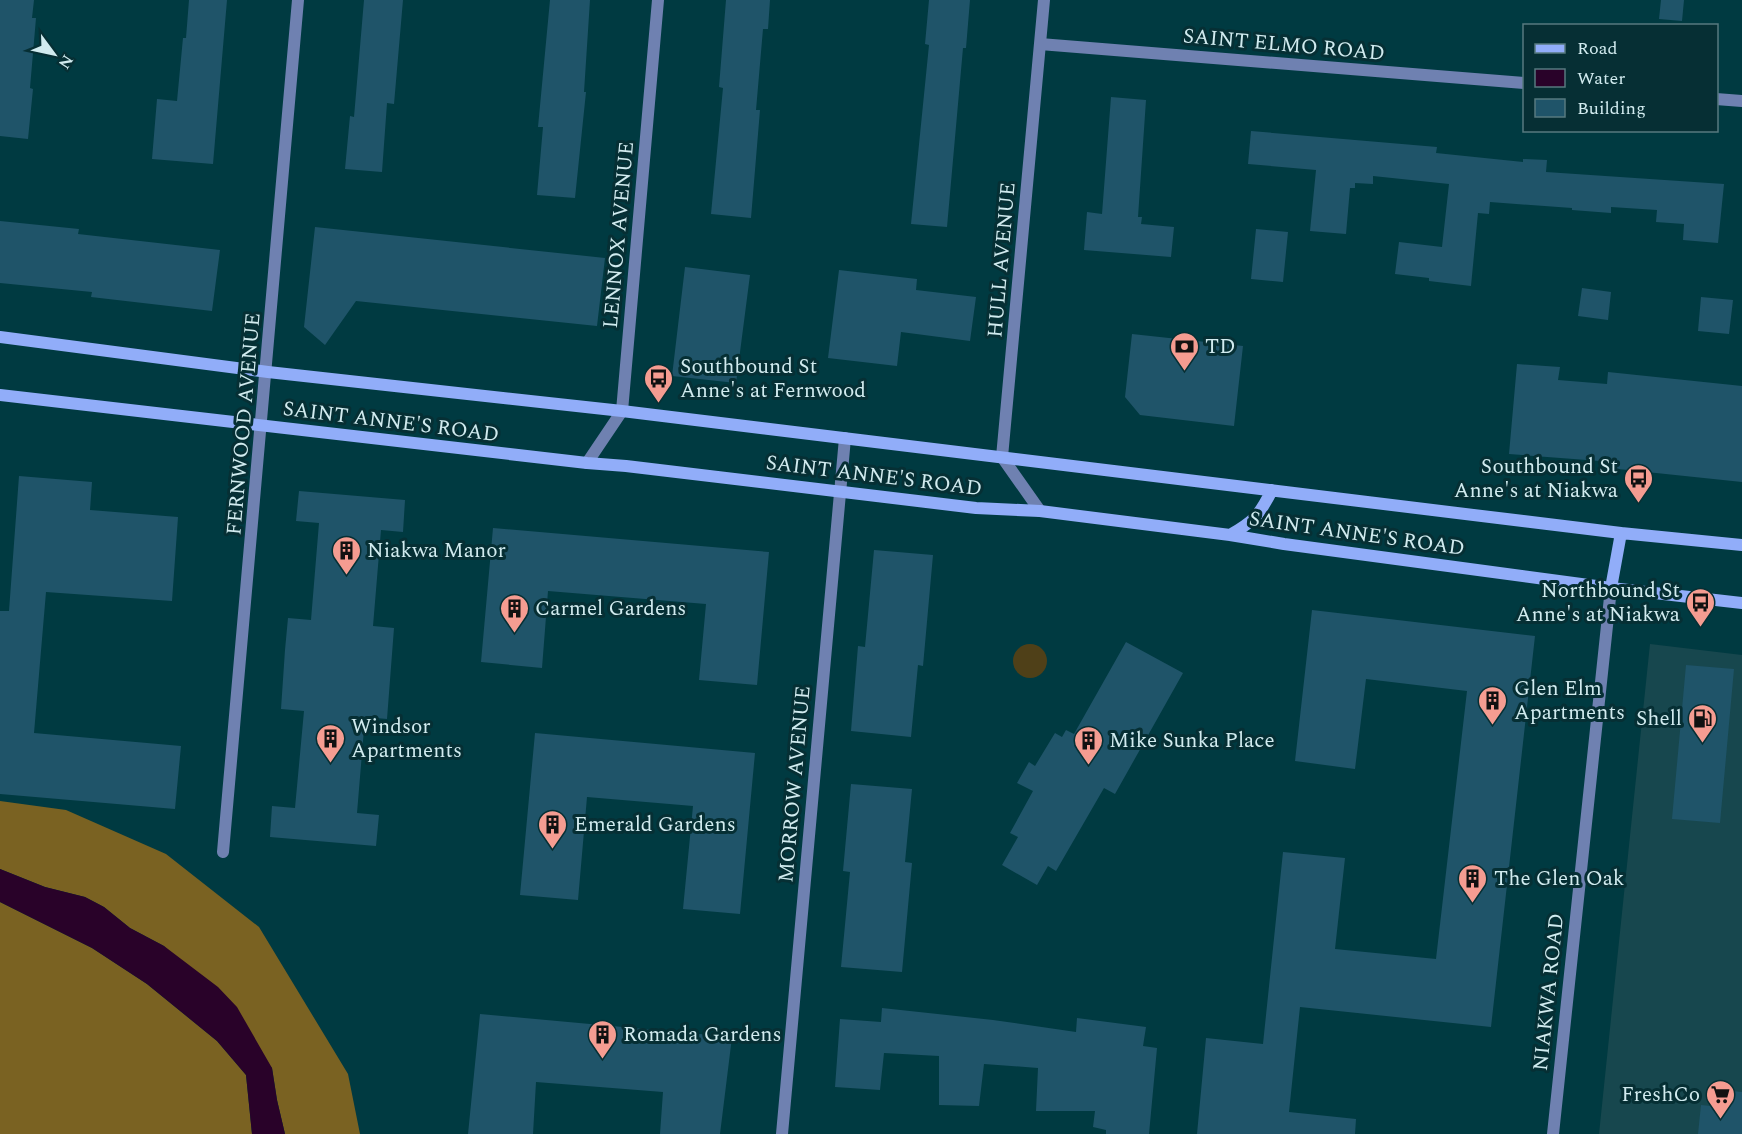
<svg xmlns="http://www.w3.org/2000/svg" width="1742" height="1134" viewBox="0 0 1742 1134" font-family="Spectral,serif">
<rect width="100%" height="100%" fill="#003a41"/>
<path fill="#17474e" d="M1650,644l92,11v479h-143z"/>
<path fill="#4f4018" d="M1013 661a17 17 0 1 1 34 0a17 17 0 1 1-34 0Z"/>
<path fill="#7a6222" d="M0,801l66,9 100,44 93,73 89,147 12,60h-75l-8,-34 -5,-32 -108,-122 -34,-18 -26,-21 -19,-10 -40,-10 -45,-18z
M0,902l92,46 55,36 70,57 29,34 6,59h-252z"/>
<path fill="#290229" d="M0,869l45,18 40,10 19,10 26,21 34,18 54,41 19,20 35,61 5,32 8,34h-33l-6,-59 -29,-34 -70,-57 -55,-36 -92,-46z"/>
<path fill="#1f5469" d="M0,0h34l-2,18h4l-6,70 3,1 -5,50 -28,-3z
M189,0h38l-14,164 -61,-5 5,-60 20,2 6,-63h3z
M364,0h39l-9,104 -7,-1 -5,69 -37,-3 5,-53 4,1z
M550,0h40l-6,92h2l-11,106 -38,-3 6,-68h-5z
M726,0h44l-2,29h-5l-7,81h4l-9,108 -40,-4 12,-126 -4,-1z
M929,0h41l-4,48h-3l-16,179 -36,-3 18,-179 -4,-1z
M1661,0h23l-2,21 -23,-2z
M1111,97l35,3 -8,117h4l-1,7 33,3 -3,30 -87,-7 3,-38 15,2z
M1251,131l186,16 -1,6 87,9v-3l24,1 -1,12 178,12 -6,59 -35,-3 1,-16 -28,-2 1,-12 -46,-3v6l-39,-3v-2l-82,-6 -1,12 -11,-1 -7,73 -42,-5v-3l-34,-4 4,-32 43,5 7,-63 -76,-8v8l-18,-1v5h-5l-4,46 -36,-3 6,-61 -68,-6z
M0,221l79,8 -1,5 142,16 -8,61 -121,-14 1,-5 -92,-9z
M315,227l290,31 -8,68 -241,-25 -31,44 -21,-18z
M1256,229l32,3 -5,50 -32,-3z
M685,267l65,8 -14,108 -64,-7z
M839,270l78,9 -1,11 60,7 -6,44 -69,-9 -4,34 -69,-8z
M1582,288l29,4 -3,28 -30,-4z
M1701,297l32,3 -4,34 -31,-3z
M1132,334l111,12 -9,80 -94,-11 -15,-18z
M1517,364l43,3 -2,13 49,4 1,-12 134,14v96l-143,-15 1,-6 -91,-7z
M19,476l73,6 -2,28 88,7 -6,84 -126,-9 -12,141 147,13 -6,63 -175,-15v-183h9z
M299,491l106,9 -2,32 -22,-2 -8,96 21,2 -7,91 -22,-2 -8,96 22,2 -3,31 -106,-9 2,-31 23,2 9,-97 -23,-2 4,-59 3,-32 23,2 8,-97 -23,-2z
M493,528l276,24 -12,133 -58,-5 7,-76 -158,-13 -6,77 -61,-6z
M874,550l59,5 -10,111 -5,-1 -7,72 -60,-6 7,-85 7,1z
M1312,610l223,26 -44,391 -191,-20 -11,105 67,7 -1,15h-158l9,-96 57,6 20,-192 62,6 -10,91 101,10 31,-268 -101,-12 -11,90 -60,-8z
M1126,642l57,31 -68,121 -11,-6 -48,83 -8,-5 -11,19 -35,-20 16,-28 -8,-4 23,-42 -16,-8 12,-21 6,4 20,-33 7,4 4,-7 8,4z
M1686,665l48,4 -14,154 -48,-4z
M535,733l220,20 -15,161 -57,-5 10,-103 -106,-9 -9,103 -58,-5z
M851,784l61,5 -7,73 7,1 -10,109 -61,-5 9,-95 -7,-1z
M882,1008l111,12 83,12 1,-14 69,9 -3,19 14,2 -8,86h-43v-4l-13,-3 2,-16h-59l2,-43 -54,-4 -5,42 -40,-1v-49l-55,-3 -4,37 -45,-3 5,-68 41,3z
M480,1014l252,23 -12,97h-60l3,-42 -127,-10 -3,52h-65z
M1722,1090l20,2v42h-44l3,-29 19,2z"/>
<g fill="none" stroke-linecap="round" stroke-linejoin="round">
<path stroke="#6f81b1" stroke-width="12" d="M1040,44l484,39
M1716,99l26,2
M587,463l35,-52 36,-411
M1040,511l-38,-54 42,-457
M223,852c26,-284 52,-568 75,-852
M782,1134l63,-696
M1553,1134l58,-546"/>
<path stroke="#91adf9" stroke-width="12" d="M0,337l268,35 354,39 999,122 121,12
M0,395l587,68 39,3 350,42 64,3 190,24 54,9 327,44 131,15
M1230,535c24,-14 29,-19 42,-45
M1611,588l10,-55"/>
</g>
<defs>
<symbol id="bank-pin" viewBox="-11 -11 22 30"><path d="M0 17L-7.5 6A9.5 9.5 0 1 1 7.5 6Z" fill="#f59c91" stroke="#062f34"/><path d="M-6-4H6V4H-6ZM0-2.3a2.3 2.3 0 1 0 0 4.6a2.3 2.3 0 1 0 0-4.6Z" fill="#111"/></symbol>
<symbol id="bus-pin" viewBox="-11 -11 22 30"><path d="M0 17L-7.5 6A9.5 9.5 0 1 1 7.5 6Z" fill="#f59c91" stroke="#062f34"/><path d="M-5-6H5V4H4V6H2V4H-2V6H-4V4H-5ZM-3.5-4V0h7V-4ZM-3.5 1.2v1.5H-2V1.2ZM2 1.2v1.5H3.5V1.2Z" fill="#111"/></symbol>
<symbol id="building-pin" viewBox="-11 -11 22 30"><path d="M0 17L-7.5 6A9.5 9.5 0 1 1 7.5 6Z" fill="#f59c91" stroke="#062f34"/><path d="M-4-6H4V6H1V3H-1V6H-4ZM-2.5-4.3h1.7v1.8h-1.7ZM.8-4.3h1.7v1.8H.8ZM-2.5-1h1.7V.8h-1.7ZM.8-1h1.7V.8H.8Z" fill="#111"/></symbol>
<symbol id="fuel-pin" viewBox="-11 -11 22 30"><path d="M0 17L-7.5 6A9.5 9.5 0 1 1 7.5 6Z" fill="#f59c91" stroke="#062f34"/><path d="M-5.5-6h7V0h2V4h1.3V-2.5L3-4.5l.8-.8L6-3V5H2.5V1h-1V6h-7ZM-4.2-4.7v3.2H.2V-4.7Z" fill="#111"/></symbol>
<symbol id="supermarket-pin" viewBox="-11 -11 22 30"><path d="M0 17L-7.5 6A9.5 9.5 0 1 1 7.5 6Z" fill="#f59c91" stroke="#062f34"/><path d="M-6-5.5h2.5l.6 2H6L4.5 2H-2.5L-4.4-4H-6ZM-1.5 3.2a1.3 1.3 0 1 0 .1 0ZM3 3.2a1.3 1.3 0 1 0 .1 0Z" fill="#111"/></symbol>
</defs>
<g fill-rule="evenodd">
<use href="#bank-pin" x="1168" y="330" width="33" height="45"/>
<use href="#bus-pin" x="642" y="362" width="33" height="45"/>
<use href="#bus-pin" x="1622" y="462" width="33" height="45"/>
<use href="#building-pin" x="330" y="534" width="33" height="45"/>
<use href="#bus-pin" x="1684" y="586" width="33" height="45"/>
<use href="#building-pin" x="498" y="592" width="33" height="45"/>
<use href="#building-pin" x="1476" y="684" width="33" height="45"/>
<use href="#fuel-pin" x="1686" y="702" width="33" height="45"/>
<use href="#building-pin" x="314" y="722" width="33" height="45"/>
<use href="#building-pin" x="1072" y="724" width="33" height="45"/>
<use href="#building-pin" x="536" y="808" width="33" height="45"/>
<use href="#building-pin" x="1456" y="862" width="33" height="45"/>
<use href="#building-pin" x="586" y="1018" width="33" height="45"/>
<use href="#supermarket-pin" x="1704" y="1078" width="33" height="45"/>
</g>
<g text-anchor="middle" stroke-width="6" stroke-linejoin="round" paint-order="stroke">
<g font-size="21" fill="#d1ebef" stroke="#062f34">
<text transform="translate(1284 44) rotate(5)" y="7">SAINT ELMO ROAD</text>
<text transform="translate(618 235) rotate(-85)" y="7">LENNOX AVENUE</text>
<text transform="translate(1001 260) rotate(-85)" y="7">HULL AVENUE</text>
<text transform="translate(391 421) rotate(7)" y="7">SAINT ANNE'S ROAD</text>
<text transform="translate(243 424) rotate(-85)" y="7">FERNWOOD AVENUE</text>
<text transform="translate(874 475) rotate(7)" y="7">SAINT ANNE'S ROAD</text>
<text transform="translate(1357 533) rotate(8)" y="7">SAINT ANNE'S ROAD</text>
<text transform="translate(794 784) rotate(-85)" y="7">MORROW AVENUE</text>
<text transform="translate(1548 992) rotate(-84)" y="7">NIAKWA ROAD</text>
</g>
<g font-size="21" fill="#d1ebef" stroke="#062f34" text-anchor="start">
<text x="1205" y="353">TD</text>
<text x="680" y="373">Southbound St<tspan x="680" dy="24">Anne's at Fernwood</tspan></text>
<text x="1618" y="473" text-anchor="end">Southbound St<tspan x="1618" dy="24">Anne's at Niakwa</tspan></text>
<text x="367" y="557">Niakwa Manor</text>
<text x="1680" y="597" text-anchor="end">Northbound St<tspan x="1680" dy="24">Anne's at Niakwa</tspan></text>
<text x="535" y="615">Carmel Gardens</text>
<text x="1514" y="695">Glen Elm<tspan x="1514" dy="24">Apartments</tspan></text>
<text x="1682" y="725" text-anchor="end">Shell</text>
<text x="351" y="733">Windsor<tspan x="351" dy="24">Apartments</tspan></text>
<text x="1109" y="747">Mike Sunka Place</text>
<text x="574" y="831">Emerald Gardens</text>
<text x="1494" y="885">The Glen Oak</text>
<text x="623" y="1041">Romada Gardens</text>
<text x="1700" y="1101" text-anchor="end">FreshCo</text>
</g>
</g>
<rect x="1523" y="24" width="195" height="108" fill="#062f34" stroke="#577a7f" stroke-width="1.5"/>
<rect x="1535" y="44" width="30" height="9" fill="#91adf9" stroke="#577a7f" stroke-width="1.5"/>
<text x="1577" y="54" font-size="18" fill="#d1ebef">Road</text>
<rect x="1535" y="69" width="30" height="18" fill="#290229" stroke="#577a7f" stroke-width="1.5"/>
<text x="1577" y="84" font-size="18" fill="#d1ebef">Water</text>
<rect x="1535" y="99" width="30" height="18" fill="#1f5469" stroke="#577a7f" stroke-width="1.5"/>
<text x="1577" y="114" font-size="18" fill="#d1ebef">Building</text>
<g transform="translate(54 54) rotate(123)" stroke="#062f34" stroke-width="4.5" paint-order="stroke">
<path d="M0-4.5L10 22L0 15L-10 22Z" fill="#d1ebef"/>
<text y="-9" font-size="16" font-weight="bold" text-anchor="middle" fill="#d1ebef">N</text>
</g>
</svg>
